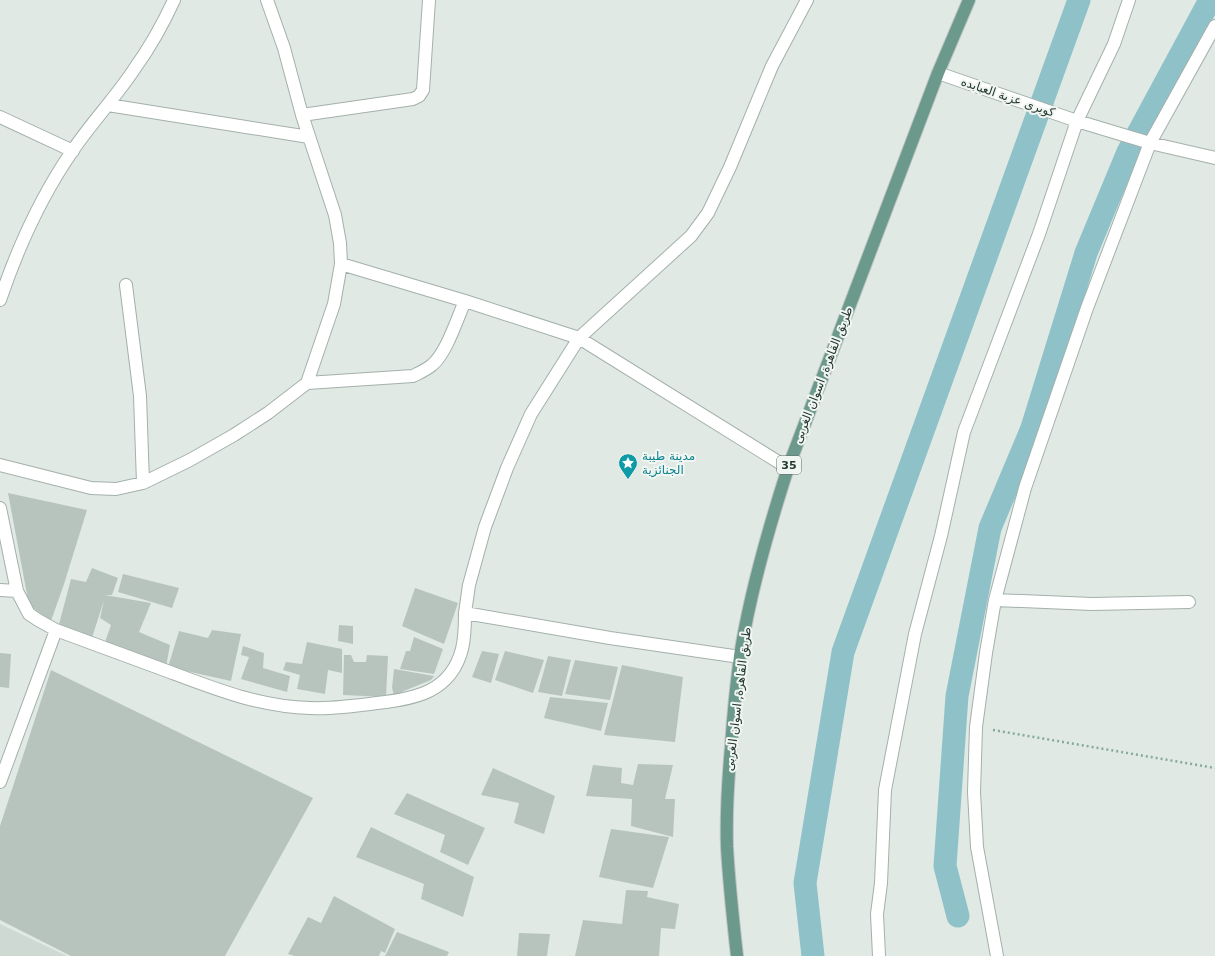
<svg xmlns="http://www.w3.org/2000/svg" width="1215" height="956" viewBox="0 0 1215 956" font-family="'DejaVu Sans',Vazirmatn,sans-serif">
<rect width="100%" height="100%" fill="#e1e9e5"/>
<path fill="#cfd9d4" d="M0,924l67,32h-67z"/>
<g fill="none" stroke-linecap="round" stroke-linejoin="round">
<path stroke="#8fc2c8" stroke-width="23" d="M958,916l-13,-50 12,-170 33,-168 42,-100 54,-175 42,-101 82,-152
M813,956l-8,-73 38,-231 236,-652"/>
</g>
<path fill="#b7c4be" d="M8,493l79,17 -23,74 -13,37 -22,-16z
M92,568l26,10 -6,17h-7l46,8 -12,29 31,13 -4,22 -61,-25 6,-17 -11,-7 4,-18 -13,41 -33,-13 13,-49 15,3z
M123,574l56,14 -7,20 -54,-16z
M415,588l43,15 -14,41 -42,-18z
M339,625l14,1v18l-15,-3z
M212,630l29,4 -10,47 -63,-14 11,-36 29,7z
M414,637l29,12 -9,25 -34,-5 6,-18h4z
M307,642l35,7v24l-14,-3 -3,24 -28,-5 3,-14 -17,-5 3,-8 16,2z
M243,646l21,7 -1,15 27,8 -3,16 -46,-13 8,-22 -8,-2z
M482,651l17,3 -8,29 -19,-6z
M505,651l39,9 -11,33 -38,-13z
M0,653l11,1 -2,34 -9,-1z
M344,655h7l3,7h12l1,-7 21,1 -2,41 -43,-2z
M548,656l23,4 -9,36 -24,-4z
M575,660l43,7 -8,33 -45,-6z
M622,665l61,12 -8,65 -71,-7z
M394,669l40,7 -3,4 -37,15 -2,-7z
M51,670l262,128 -88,158h-154l-71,-36v-94z
M550,697l58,6 -7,28 -57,-13z
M638,764l35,1 -8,34h10l-2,38 -42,-11 1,-27 -46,-3 7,-31 29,3 -1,15 12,2z
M493,768l62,28 -11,38 -30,-11 5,-20 -38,-8z
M407,793l78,35 -17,37 -28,-13 5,-17 -51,-21z
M371,827l103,50 -11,40 -42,-18 3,-15 -68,-27z
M611,829l58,8 -16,51 -54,-11z
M626,890l22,1 -1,6 32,7 -4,25 -14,-1 -2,28h-84l8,-36 39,4z
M334,896l61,33 -10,24 -4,-2 -2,5h-84l-7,-2 20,-37 13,6z
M397,932l52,20 -2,4h-62z
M519,933l31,1 -3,22h-30z"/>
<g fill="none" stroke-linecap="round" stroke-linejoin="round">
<defs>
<path id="minor" d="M938,73l139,48 73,22 65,15
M108,105l201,32
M302,115l111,-16 6,-3 4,-6 6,-90
M0,117l73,34
M341,264l124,37 114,37 209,130
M126,285l14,111 3,87
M0,300c18,-53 41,-104 73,-150 19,-28 43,-53 62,-82 15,-21 28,-44 39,-68
M307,383l106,-7c6,-3 13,-6 19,-11 14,-11 25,-46 33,-64
M0,465l91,23 25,1 27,-6 47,-23 44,-25 34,-22 39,-30 27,-79 7,-40 -1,-21 -5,-28 -33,-100 -18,-67 -17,-48
M0,508l17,83
M0,590l17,1 12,23 9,6 18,10c38,14 76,28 114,42 45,17 91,35 140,36 22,1 45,-2 67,-5 38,-4 74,-11 85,-54 3,-12 3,-24 3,-36l145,25 130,19
M995,600l97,4 97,-2
M465,613l4,-28 16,-58 22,-59 24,-54 48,-76 112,-102 17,-23 22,-46 42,-101 35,-66
M0,782l56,-152
M879,956l-2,-42 4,-31 4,-93 30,-156 26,-98 23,-104 75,-198 38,-113 37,-77 15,-44
M997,956l-20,-109 -3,-55 2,-65 10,-74 9,-53 30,-112 62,-180 63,-165 65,-117"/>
<path id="primary" d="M737,956c-4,-36 -8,-73 -10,-109 -1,-33 1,-67 4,-100 2,-30 5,-61 9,-91 10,-64 28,-126 48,-188l150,-395 31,-73"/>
</defs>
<use href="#minor" stroke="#a4b0ab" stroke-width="14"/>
<use href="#primary" stroke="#bdc3c1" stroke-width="14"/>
<path stroke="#85a99c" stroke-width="2.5" stroke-dasharray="2 3" stroke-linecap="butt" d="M993,730l222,38"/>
<use href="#minor" stroke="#fff" stroke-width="12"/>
<use href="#primary" stroke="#6b998b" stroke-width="12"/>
</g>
<defs>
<symbol id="sight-pin" viewBox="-11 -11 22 30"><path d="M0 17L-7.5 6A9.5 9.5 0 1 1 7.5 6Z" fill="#0f9aa8" stroke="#f1f6f3"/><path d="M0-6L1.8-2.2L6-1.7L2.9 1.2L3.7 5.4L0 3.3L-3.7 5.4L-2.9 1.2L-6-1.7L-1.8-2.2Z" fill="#fff"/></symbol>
</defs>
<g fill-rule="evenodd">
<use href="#sight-pin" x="617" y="452" width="22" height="30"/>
</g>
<g text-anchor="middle" stroke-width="4" stroke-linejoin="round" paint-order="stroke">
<rect fill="#f1f6f3" stroke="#61716b" stroke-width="1" x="777" y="456" width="24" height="18" rx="3"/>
<g font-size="11" font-weight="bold" fill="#233831">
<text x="789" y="469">35</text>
</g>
<g font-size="12" fill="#233831" stroke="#f1f6f3">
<text transform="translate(1008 97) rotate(19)" y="4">كوبرى عزبة العبابده</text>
<text transform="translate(823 375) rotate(-69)" y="4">طريق القاهرة, اسوان الغربى</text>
<text transform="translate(738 699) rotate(-83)" y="4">طريق القاهرة, اسوان الغربى</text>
</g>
<g font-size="12" fill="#0d838f" stroke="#f1f6f3" text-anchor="start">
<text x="642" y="460">مدينة طيبة<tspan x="642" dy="14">الجنائزية</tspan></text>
</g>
</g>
</svg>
